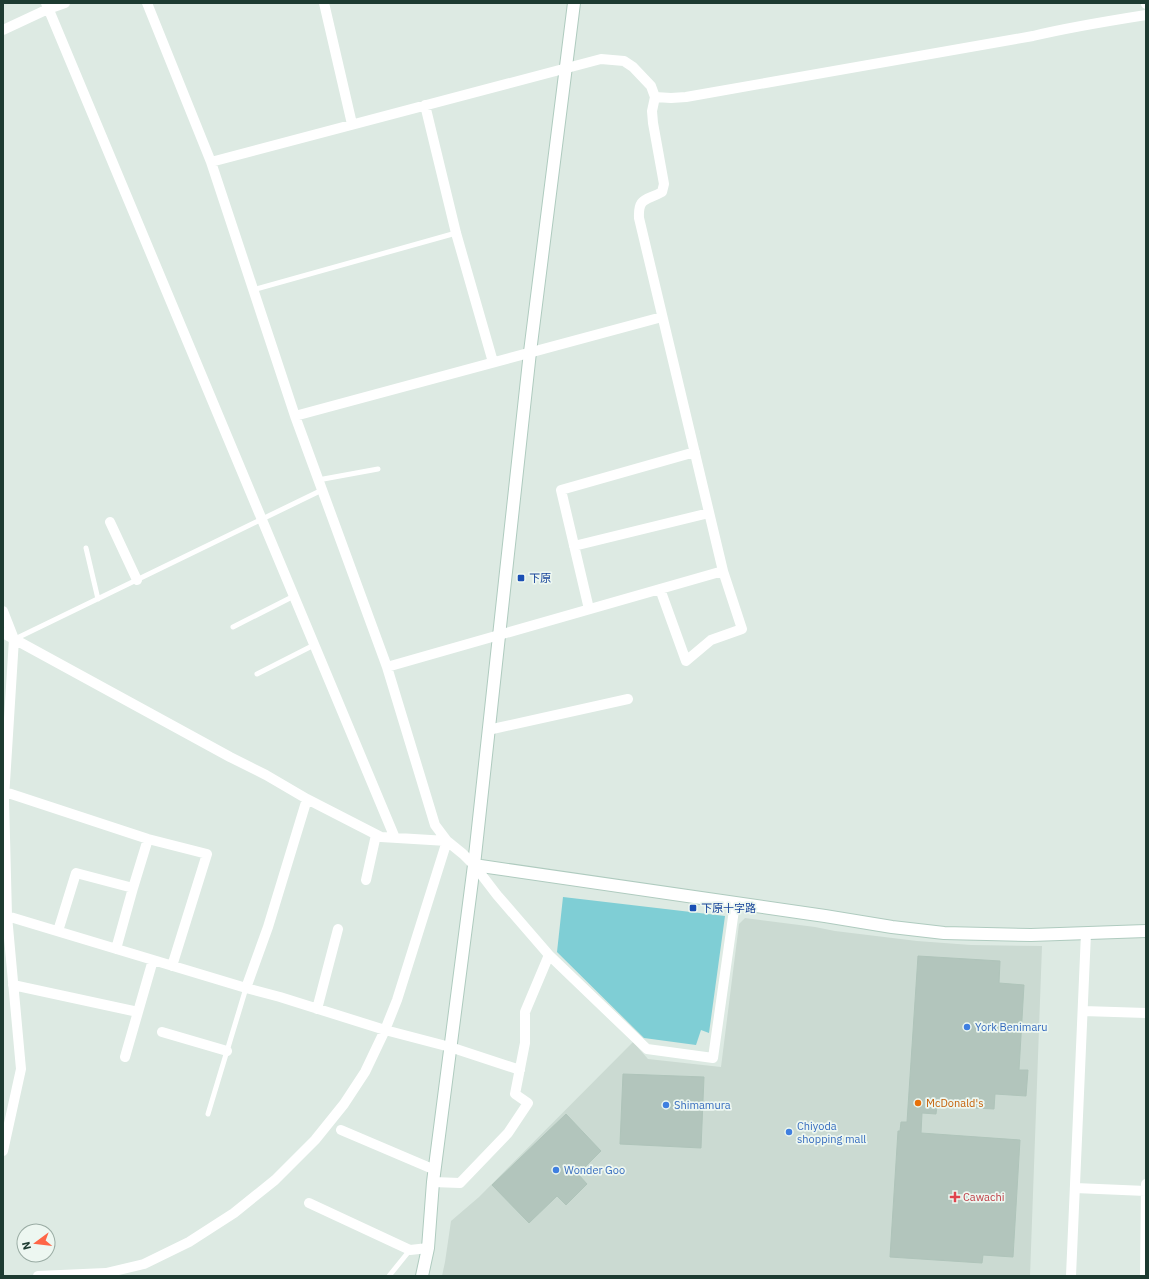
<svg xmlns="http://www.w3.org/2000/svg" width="1149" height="1279" viewBox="0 0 1149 1279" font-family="'IBM Plex Sans','Noto Sans JP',sans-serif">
<rect width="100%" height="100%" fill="#ddeae3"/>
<path fill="#cbdad2" d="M745,918l70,9 20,4 82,10 54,4 71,1 -12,330h-588l3,-14 6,-41 28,-24 154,-155 15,17 73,8 18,-143z"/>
<path fill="#7fced5" d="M563,897l162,19 -16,117 -8,-3 -5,15 -52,-7 -87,-86z"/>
<path fill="#b2c5bc" stroke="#afc4ba" d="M918,956l82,5 -1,22 25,2 -5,85h9l-2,26 -31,-2 -1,15 -57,-3 -1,8 -14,-1 -1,20 99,7 -7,117 -30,-2 -1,8 -92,-6 8,-126h2l1,-9h6z
M623,1074l81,3 -3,71 -81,-4z
M566,1114l35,37 -23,23 9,10 -21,21 -9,-9 -28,27 -37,-38z"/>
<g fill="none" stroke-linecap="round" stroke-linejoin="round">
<defs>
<path id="secondary" d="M474,865l351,51 67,11 52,6 87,2 115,-4
M422,1276l6,-28 5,-66 41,-317 56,-513 44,-349"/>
</defs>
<use href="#secondary" stroke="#afcbbf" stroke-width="14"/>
<path stroke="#fff" stroke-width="5" d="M253,290l203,-57
M318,480l60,-11
M86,548l12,51
M233,627l61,-31
M15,639l307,-149
M257,674l57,-29
M208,1114l38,-126
M389,1276l21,-26"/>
<path stroke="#fff" stroke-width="10" d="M46,3l349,835
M147,3l64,159 84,254 92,251 48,158 12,16 16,13 11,11 23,30 52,60 -24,57v31l-10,51 13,9 -20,30 -48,50 -27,-1
M324,3l28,121
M1146,3v1
M3,30l45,-21 17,-6
M655,97l16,1 15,-1 347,-61c37,-9 75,-15 113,-21
M425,105l31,128 37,129
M211,162l390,-103 23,2 9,6 18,19 4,11 -3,14 1,12 11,61 -2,8c-16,9 -24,5 -23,26l84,353 -336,96
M295,416l367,-99
M110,522l27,58
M574,546l135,-33
M660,589l26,72 25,-21 31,-11 -19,-58
M589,609l-28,-119 134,-38
M3,611l11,28 -10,159 3,118 14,153 -18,82
M3,633l227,124 36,18 41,24 74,38 66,4
M488,730l140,-31
M5,792l143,47 59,15 -35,112
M366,880l10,-45
M7,916l239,72 34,9 105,33 65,17 70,23
M58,931l18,-58 57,15
M116,949l17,-61 15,-49
M549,955l98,94 66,9 22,-155
M13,985l125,27
M246,988l22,-61 39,-128
M317,1009l21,-80
M1083,1011l63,2
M162,1032l65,19
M125,1057l28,-97
M341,1130l94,40
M1075,1188l71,3
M309,1203l101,47 18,-2
M38,1276l68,-3 38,-9 45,-22 45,-29 41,-33 40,-40 29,-36 21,-32 20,-42 12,-30 50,-159
M1071,1276l15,-343
M1145,1276l1,-92"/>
<use href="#secondary" stroke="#fff" stroke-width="12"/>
</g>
<g fill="#1a4fb4" stroke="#edf7f1" stroke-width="1.5">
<rect x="517" y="574" width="8" height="8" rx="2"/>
<rect x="689" y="904" width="8" height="8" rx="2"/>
</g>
<g fill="#3f7fe0" stroke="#edf7f1" stroke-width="1.5">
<circle cx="967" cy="1027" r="4"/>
<circle cx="666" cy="1105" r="4"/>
<circle cx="789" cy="1132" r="4"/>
<circle cx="556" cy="1170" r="4"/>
</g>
<circle fill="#e8710a" stroke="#edf7f1" stroke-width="1.5" cx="918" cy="1103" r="4"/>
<path fill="#e0444e" stroke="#edf7f1" stroke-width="1.5" d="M953 1191h4v4h4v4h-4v4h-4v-4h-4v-4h4z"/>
<g text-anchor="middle" stroke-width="3.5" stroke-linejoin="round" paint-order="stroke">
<g font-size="11" fill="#164399" stroke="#edf7f1" text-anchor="start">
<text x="529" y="582">下原</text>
<text x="701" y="912">下原十字路</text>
</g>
<g font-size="11" fill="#366cbe" stroke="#edf7f1" text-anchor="start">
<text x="975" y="1031">York Benimaru</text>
<text x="674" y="1109">Shimamura</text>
<text x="797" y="1130">Chiyoda<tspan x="797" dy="13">shopping mall</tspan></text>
<text x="564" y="1174">Wonder Goo</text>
</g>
<g font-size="11" fill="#c56008" stroke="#edf7f1" text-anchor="start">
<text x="926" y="1107">McDonald's</text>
</g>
<g font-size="11" fill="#be3a42" stroke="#edf7f1" text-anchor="start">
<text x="963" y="1201">Cawachi</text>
</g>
</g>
<rect width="1149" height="1279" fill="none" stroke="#1d3b31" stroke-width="8"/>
<g transform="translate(36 1243) rotate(255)"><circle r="19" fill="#edf7f1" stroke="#9aaca4"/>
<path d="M0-3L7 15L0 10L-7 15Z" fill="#fe6647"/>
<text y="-6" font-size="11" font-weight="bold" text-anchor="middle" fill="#1d3b31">N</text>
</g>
</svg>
